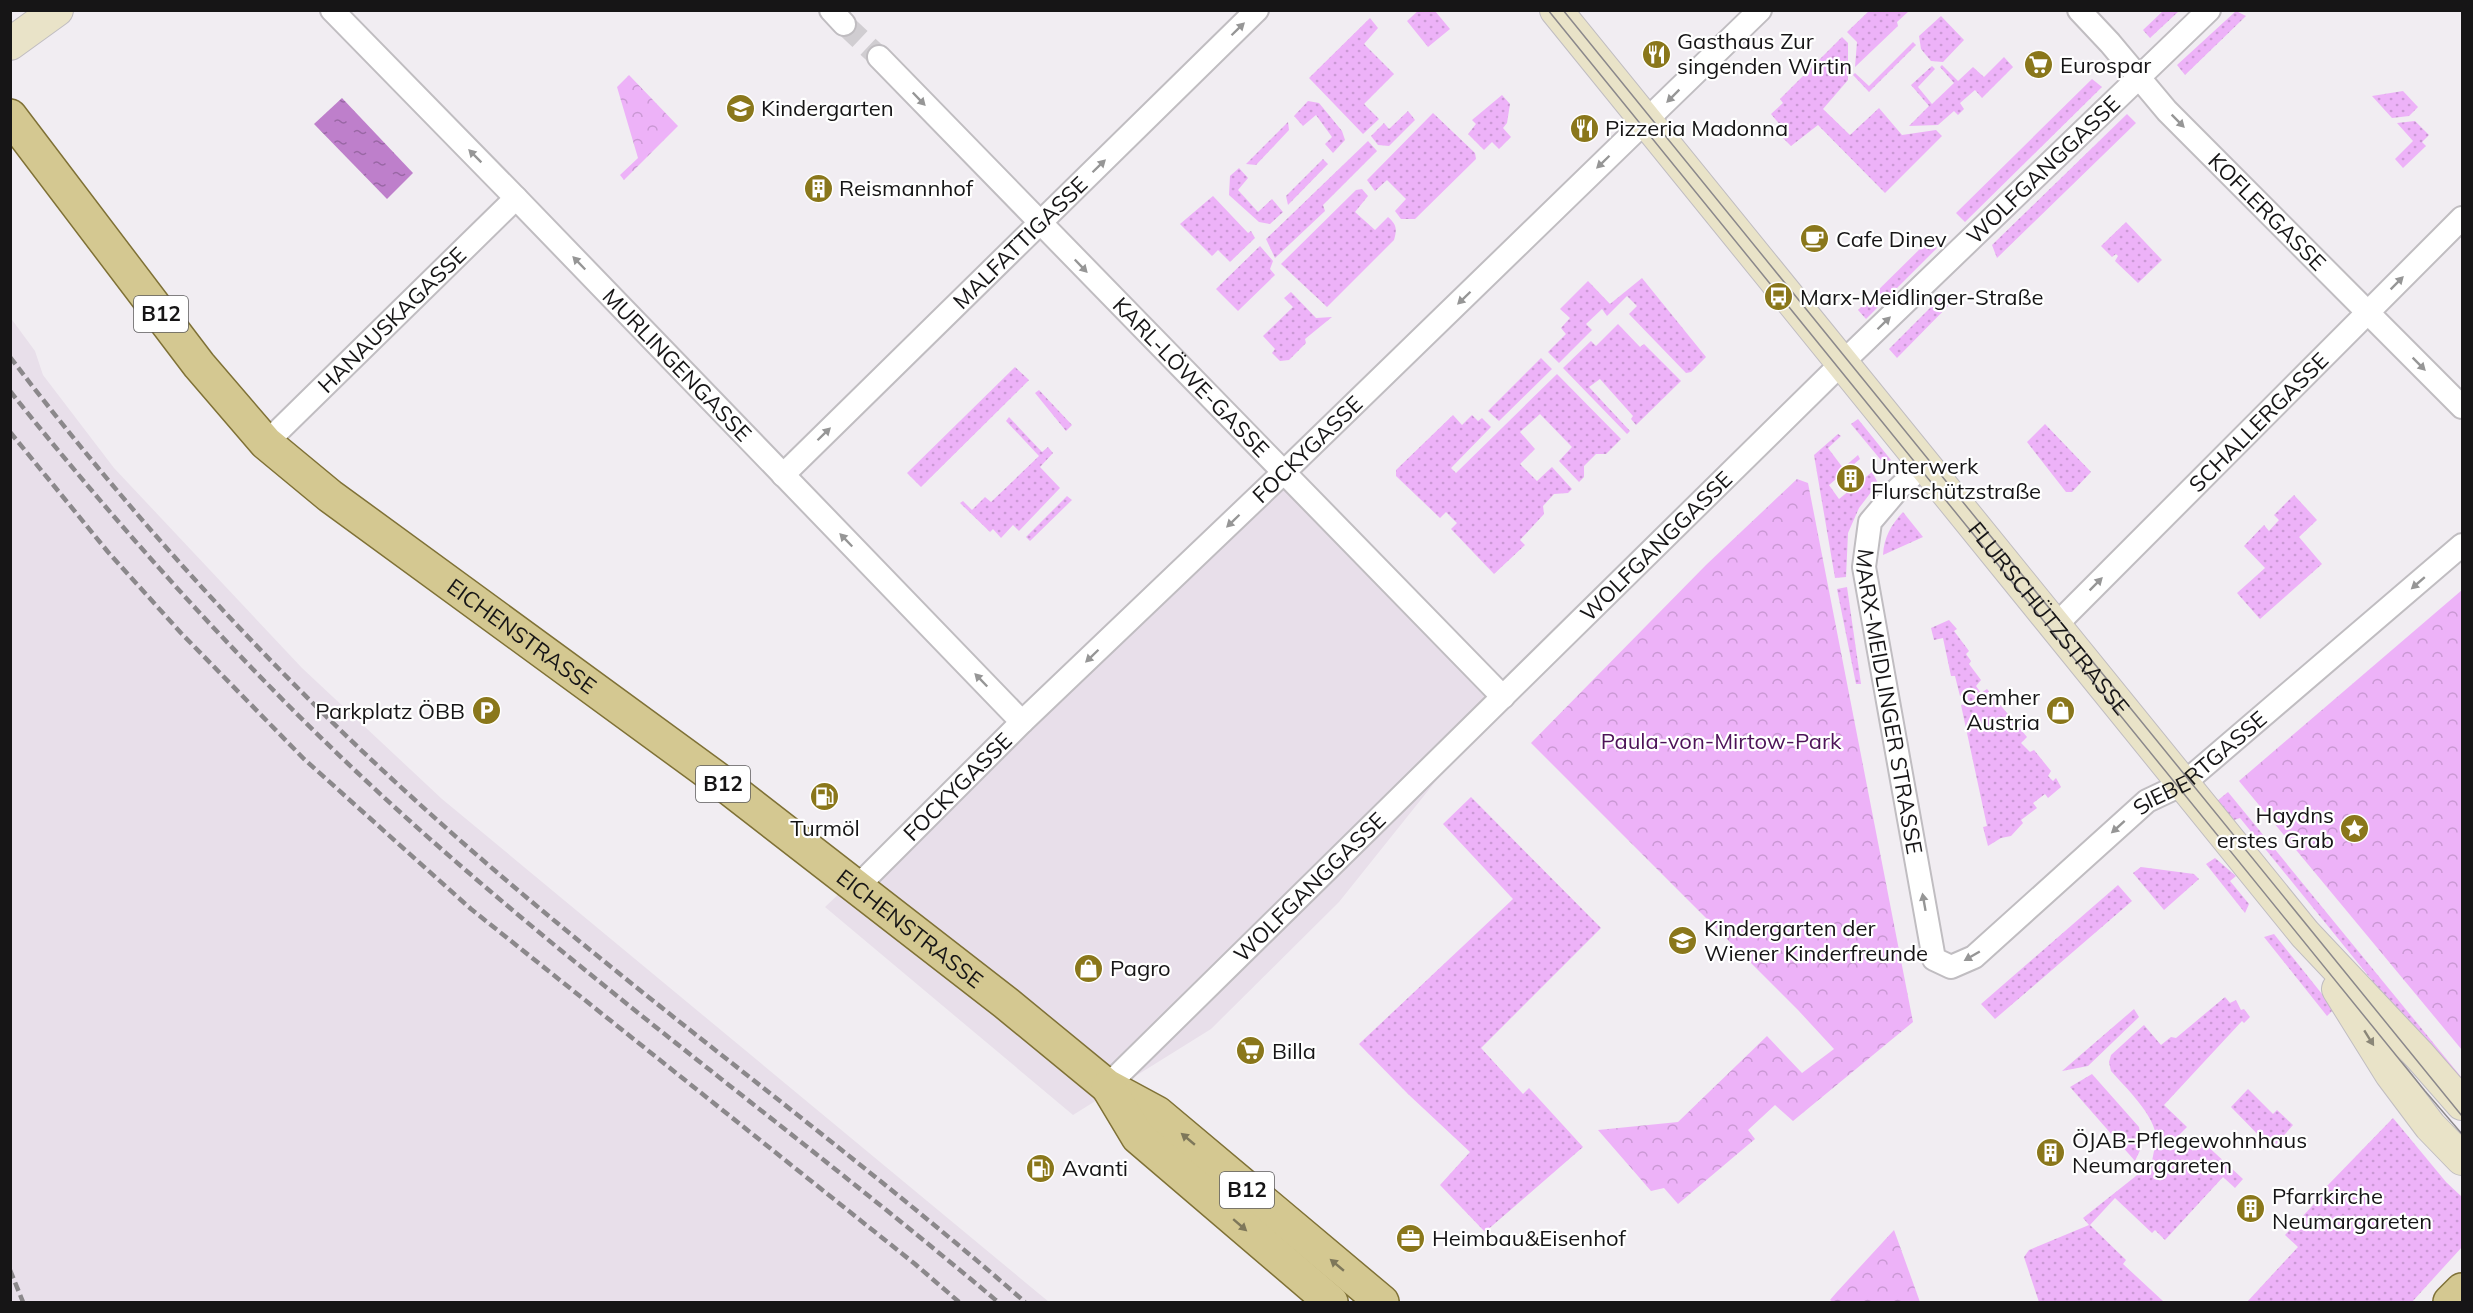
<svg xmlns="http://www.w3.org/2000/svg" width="2473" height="1313" viewBox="0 0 2473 1313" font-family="Mulish,sans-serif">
<defs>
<pattern id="grass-dots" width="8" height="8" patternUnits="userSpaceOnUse" patternTransform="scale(1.5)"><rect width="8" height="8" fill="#edb2f8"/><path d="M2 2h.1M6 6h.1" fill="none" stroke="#ca98d4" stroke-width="1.8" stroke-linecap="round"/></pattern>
<pattern id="forest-crowns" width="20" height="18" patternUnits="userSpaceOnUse" patternTransform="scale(1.5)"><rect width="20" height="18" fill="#edb2f8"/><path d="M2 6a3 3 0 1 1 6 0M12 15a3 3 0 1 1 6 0" fill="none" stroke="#ca98d4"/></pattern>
<pattern id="water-ripples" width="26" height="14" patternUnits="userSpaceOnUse" patternTransform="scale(1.5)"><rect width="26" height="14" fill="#be7fcb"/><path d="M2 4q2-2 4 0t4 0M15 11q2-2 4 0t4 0" fill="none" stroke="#9967a4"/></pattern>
</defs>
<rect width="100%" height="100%" fill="#f1edf2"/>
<path fill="#e8dfea" d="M10,317l25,34 8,24 71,93 188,200 140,131 607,503h-1038z
M1283,473l220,224 -164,205 -128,127 -138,86 -248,-208z"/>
<path fill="url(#grass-dots)" d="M1419,10l16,1 15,18 -22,18 -21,-26z
M1870,10l39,1 -12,11 1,4 -43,41 2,-25 -10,-10z
M2164,10l15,1 -29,27 -7,-8z
M2236,11l10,5 -61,59 -8,-10z
M1941,16l23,24 -21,22 -12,-1 -10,-12 -2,-13z
M1370,18l8,10 -14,16 30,30 -30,30 15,15 -16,15 -54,-56z
M1842,37l6,6v37l-25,29 27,26 29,-27 23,27 34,-5 6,6 -57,57 -67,-68 -27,21 -8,-8 4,-5 -16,-19 12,-11 -3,-4z
M1913,42l3,3 -47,47 -16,-17 2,-2 14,13z
M2004,57l9,10 -31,31 -7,-8 -15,13 4,6 -6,6 -4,-4 -16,14 -29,1 20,-20 -18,-21 21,-19 3,3 -17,18 14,17 22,-21 -14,-16 2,-2 16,16 15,-14 11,10z
M2092,79l10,8 -137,135 -9,-9z
M2403,91l15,16 -9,9 -17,2 -20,-22z
M1502,95l8,9 -3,19 -4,5 8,9 -12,12 -7,-7 -8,8 -16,-16 8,-10 -4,-4z
M1308,101l11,2 23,28 3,9 -12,13 -8,-9 7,-7 -16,-22 -13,11 -9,-10z
M1408,111l7,9 -26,26 -11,-1 -7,-9 13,-13 5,6z
M1433,113l42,40 1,6 -61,60h-14l-6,-8 11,-12 -19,-19 -12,11 -8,-11z
M2127,114l9,9 -139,135 -5,-13z
M2415,121l14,14 -7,7 4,4 -23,22 -8,-9 18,-18 -16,-18z
M1288,122l1,8 -33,35 -10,-1z
M1368,141l9,10 -54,54 2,6 -50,47 -9,-19z
M1323,159l5,5 -40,41 -2,-9z
M1239,168l9,10 -10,12 20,22 14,-13 11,13 -13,12 -11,-2 -30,-27 1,-19z
M1362,189l6,7 -13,16 20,18 13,-13c9,8 9,12 6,23l-67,67 -46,-43 75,-74z
M1213,196l35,37 3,-2 4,7 -25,24 -12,-12 -6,6 -32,-32z
M2126,222l36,38 -24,23 -23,-22 3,-5 -2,-2 -4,3 -11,-11z
M1930,239l7,9 -71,71 -8,-9z
M1260,246l13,15 -3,8 5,6 -37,36 -22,-22z
M1642,278l64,79 -15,15 -5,1 -57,-59 8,-8 -10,-10 -20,20 -5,-7 -16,15 6,6 -33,33 -11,-11 18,-18 -5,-6 9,-10 -10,-9 28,-28 22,23z
M1291,292l25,26 16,-1 -27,22 1,4 -17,17 -9,1 -8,-8 3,-4 -12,-13 30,-29 -9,-9z
M1944,294l7,9 -54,55 -8,-9z
M1618,324l22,23 4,-3 37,37 -45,44 -5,-6 2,-3 -33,-37 -11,8 41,44 -3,3 -64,-66 28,-27 5,5z
M1541,358l11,11 -53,52 -11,-10z
M1015,367l14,13 -108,107 -14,-14z
M1557,374l64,65 -15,15h-10l-12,12v11l-5,5 -20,-21 13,-14 -32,-33 -20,18 15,17 -15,15 17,17 15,-14 20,22 -4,4 -14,1 -11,12 1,8 -24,26 5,5 -31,29 -43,-45 6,-6 -11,-11 -6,6 -44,-42v-6l57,-55 9,10 10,-10 6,6 4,-3 9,9 -40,41 5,5z
M1039,390l33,35 -6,6 -31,-38z
M1009,417l33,35 6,-5 5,6 -13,14 20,21 -41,43 -6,-6 -12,13 -8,-9 -3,3 -30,-29 3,-2 9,9 13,-13 6,5 48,-46 -33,-35z
M1858,419l33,41 -6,5 -34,-41z
M2045,424l46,48 -19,20h-6l-39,-50z
M1838,434l3,2 -13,12 15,20 15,-13 2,4 -31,26 10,14 33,-27 6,11 -19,25 -11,25 -2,44 -11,1 -21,-123z
M2294,495l23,25 -18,17 23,27 -62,55 -23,-26 28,-25 -21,-22 20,-21 5,6 10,-11 -5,-5z
M1067,496l5,4 -42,41 -4,-4z
M1903,512l20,25 -40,18c1,-18 8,-30 20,-43z
M1847,587l14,97h-5l-19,-95z
M1949,620l8,9 -3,2 15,20 -3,3 5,7 -2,3 12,16 -5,6 5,7 6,-4 40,48 -6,6 9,9 4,-2 17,21 -3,5 5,5 3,-3 5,9 -13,11 -3,-4 -12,9 4,5 -16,12 2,3 -12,13 -10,2 -13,8 -5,-19 4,-1 -26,-121 8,-2 -2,-8 -7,1 -5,-20h-4l-8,-38 -9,2 -3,-12z
M2228,792l234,286v13l-222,-273 -6,2 -17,-19z
M1471,797l130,131 -120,120 42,46 6,-6 54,59 -98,85 -45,-47 30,-33 -62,-58 -49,-50 154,-145 -70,-75z
M2215,858l21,18 -6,5 19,23 -4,9 -39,-49z
M2141,867l53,7 5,5 -35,31 -31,-37z
M2118,885l14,16 -137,118 -14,-15z
M2274,934l60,75 -7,7 -63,-79z
M2225,997l5,6 6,-3 5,10 3,-1 6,8 -6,6 -2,-2 -78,84 23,22 -9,9 4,5 -26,-2c1,-22 -31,-52 -45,-68l-2,-9 2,-7 33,-30 17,20 10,-8 5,1z
M2134,1009l5,8 -51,49 -26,5z
M2092,1074l47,53 3,19 -7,15 -65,-74z
M2248,1089l25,25 4,-4 16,15 -21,24 -41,-42z
M2393,1118l53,64 16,15v50l-50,55h-165l51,-55 -13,-12 44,-47 -2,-2z
M2202,1141l41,38 -8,9 -12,-11 -58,63 -10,-10 -3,3 -37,-35 -25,27 36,35 -3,4 41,38h-125l-15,-45 5,-7 60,-25 -6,-7 58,-46 11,-11 3,-15 35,2 3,3z"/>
<path fill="url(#forest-crowns)" d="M629,75l49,51 -54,54 -4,-5 18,-17 -21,-71z
M1797,479l11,4 105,539 -120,99 -18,-16 -27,25 7,9 -77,65 -14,-16 -13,3 -53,-61 80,-8 89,-86 35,37 32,-24 -36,-39 -267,-267 175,-178z
M2462,590v460l-223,-269z
M1894,1230l26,72h-87l-3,-2 6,-7z"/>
<path fill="url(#water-ripples)" d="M342,98l71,75 -26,26 -73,-75z"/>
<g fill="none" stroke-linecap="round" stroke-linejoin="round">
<path stroke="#d0cdd1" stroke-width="22" stroke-dasharray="22 11" stroke-linecap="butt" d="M844,24l35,33"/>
<defs>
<g id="street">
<path id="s1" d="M332,10l184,188 506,524"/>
<path d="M831,10l13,14"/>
<path id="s2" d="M2079,10l31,33 57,68 295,296"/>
<path id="s3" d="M879,57l624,640"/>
<path id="s4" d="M266,443l250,-245"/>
<path id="s5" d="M1925,464l-27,25 -28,33 -6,45 70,392 17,8 23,-10 173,-156 36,-17 279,-239"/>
<path id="s6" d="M783,475l474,-465"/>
<path id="s7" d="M2055,626l407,-408"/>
<path id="s8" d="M857,887l165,-165 261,-249 477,-463"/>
<path id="s9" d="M1107,1086l735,-723 367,-353"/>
</g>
<g id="secondary">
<path id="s10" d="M1556,10l749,924 115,122 42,48"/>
<path d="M10,44l47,-34"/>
<path d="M2338,989l53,85 39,52 32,33"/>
</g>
<g id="primary">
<path id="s11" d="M10,116l189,249 67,78 64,53 390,285 286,222 101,83 50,27 225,189"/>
<path d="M1108,1087l30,50 193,165"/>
<path d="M2450,1302l12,-12"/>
</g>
</defs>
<use href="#street" stroke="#c0bdc1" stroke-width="26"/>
<use href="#secondary" stroke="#c0bdc1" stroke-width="34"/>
<use href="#primary" stroke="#7f7136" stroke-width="36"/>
<use href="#street" stroke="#fff" stroke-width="22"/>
<use href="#secondary" stroke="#e9e3c8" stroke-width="32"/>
<use href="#primary" stroke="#d4c891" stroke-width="33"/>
<path stroke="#8b888b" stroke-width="1.5" d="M1548,10l877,1081 37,43
M1563,10l899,1106"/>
<path stroke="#8b888b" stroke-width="4.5" stroke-dasharray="9 4.5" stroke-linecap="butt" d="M10,357c122,160 257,309 405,443 195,178 412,329 610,502
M10,391c123,154 254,299 401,431 188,169 394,317 587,480
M10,432l98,120 73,81 123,126 167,150 444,355 44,38
M10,1270l13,32"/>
</g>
<defs><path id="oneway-solid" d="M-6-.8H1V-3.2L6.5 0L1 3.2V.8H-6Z" transform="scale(1.5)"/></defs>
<g fill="#969696">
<use href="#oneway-solid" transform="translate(1238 29) rotate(-44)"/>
<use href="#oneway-solid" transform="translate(1673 96) rotate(135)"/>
<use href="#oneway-solid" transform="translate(919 99) rotate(46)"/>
<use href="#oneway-solid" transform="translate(2178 121) rotate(45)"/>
<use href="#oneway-solid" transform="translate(475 156) rotate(-135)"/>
<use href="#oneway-solid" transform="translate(1603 162) rotate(136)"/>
<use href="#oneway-solid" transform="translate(1099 166) rotate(-44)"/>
<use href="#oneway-solid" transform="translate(579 263) rotate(-134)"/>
<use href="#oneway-solid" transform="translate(1081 266) rotate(46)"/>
<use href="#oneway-solid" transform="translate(2397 283) rotate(-45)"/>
<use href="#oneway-solid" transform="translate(1464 298) rotate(136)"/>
<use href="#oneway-solid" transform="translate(1884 323) rotate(-44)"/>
<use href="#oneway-solid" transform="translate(2419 364) rotate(45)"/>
<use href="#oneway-solid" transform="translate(824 434) rotate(-44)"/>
<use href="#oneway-solid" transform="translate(1233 521) rotate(136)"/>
<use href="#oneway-solid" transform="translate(846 540) rotate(-134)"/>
<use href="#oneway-solid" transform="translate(2418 583) rotate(139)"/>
<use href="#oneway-solid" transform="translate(2096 584) rotate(-45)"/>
<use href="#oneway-solid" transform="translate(1092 656) rotate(136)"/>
<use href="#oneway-solid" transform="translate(981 680) rotate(-134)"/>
<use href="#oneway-solid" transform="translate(2118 827) rotate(138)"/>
<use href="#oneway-solid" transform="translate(1924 902) rotate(-100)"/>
<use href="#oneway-solid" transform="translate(1972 956) rotate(150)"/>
</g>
<use fill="#8a8678" href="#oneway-solid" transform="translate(2369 1038) rotate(58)"/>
<g fill="#7e775a">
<use href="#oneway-solid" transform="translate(1188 1139) rotate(-140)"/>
<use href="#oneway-solid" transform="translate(1240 1225) rotate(41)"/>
<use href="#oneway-solid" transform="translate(1337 1265) rotate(-140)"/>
</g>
<defs>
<symbol id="restaurant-disc" viewBox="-11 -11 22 22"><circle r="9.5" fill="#8a771b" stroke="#fff"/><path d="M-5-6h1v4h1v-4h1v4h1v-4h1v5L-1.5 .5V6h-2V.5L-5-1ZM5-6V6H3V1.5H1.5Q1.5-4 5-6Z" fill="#fff"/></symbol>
<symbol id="supermarket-disc" viewBox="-11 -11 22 22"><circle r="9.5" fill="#8a771b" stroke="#fff"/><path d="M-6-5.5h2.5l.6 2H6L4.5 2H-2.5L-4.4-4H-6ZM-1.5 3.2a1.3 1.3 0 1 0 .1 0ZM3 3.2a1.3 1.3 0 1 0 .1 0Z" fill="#fff"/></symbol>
<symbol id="school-disc" viewBox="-11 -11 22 22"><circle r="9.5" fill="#8a771b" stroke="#fff"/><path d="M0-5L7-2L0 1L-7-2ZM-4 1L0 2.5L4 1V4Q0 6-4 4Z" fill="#fff"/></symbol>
<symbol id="building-disc" viewBox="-11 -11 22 22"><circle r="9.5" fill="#8a771b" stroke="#fff"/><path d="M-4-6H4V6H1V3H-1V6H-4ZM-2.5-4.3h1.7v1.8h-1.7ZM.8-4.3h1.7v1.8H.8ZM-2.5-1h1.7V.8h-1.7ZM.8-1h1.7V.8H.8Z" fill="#fff"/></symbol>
<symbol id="cafe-disc" viewBox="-11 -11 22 22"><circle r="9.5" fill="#8a771b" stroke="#fff"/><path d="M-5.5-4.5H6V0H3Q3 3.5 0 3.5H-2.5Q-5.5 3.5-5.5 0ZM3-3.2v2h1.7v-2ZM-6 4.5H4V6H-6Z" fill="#fff"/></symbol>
<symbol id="bus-disc" viewBox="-11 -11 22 22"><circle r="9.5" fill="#8a771b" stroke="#fff"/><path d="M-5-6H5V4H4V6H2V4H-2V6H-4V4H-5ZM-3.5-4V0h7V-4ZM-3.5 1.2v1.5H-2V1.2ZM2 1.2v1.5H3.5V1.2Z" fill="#fff"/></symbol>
<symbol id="shop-disc" viewBox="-11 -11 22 22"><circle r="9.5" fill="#8a771b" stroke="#fff"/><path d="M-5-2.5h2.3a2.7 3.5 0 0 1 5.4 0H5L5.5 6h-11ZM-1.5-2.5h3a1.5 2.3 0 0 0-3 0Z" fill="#fff"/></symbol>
<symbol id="parking-disc" viewBox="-11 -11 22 22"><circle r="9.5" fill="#8a771b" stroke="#fff"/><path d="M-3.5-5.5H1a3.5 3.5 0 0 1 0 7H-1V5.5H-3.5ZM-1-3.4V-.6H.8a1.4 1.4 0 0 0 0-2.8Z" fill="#fff"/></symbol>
<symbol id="fuel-disc" viewBox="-11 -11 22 22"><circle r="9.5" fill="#8a771b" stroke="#fff"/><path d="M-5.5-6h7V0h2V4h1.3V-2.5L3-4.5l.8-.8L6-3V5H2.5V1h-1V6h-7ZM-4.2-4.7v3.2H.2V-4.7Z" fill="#fff"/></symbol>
<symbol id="sight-disc" viewBox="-11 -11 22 22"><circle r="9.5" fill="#8a771b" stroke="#fff"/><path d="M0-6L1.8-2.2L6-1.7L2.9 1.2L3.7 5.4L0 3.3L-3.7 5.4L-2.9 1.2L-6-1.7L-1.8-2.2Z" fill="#fff"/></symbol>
<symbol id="office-disc" viewBox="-11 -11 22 22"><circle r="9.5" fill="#8a771b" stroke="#fff"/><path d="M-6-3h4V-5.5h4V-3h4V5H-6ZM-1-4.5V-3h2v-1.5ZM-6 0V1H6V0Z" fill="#fff"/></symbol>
</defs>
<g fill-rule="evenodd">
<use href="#restaurant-disc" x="1640" y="38" width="33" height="33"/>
<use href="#supermarket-disc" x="2022" y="48" width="33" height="33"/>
<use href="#school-disc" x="724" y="92" width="33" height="33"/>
<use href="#restaurant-disc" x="1568" y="112" width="33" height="33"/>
<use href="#building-disc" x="802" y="172" width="33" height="33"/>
<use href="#cafe-disc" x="1798" y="222" width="33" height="33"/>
<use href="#bus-disc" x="1762" y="280" width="33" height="33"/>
<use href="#building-disc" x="1834" y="462" width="33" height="33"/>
<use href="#shop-disc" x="2044" y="694" width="33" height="33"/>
<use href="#parking-disc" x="470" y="694" width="33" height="33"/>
<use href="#fuel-disc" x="808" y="780" width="33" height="33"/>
<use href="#sight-disc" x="2338" y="812" width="33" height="33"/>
<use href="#school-disc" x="1666" y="924" width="33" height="33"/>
<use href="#shop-disc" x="1072" y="952" width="33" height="33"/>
<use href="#supermarket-disc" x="1234" y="1034" width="33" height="33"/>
<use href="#building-disc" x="2034" y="1136" width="33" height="33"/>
<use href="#fuel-disc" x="1024" y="1152" width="33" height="33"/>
<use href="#building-disc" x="2234" y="1192" width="33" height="33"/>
<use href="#office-disc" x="1394" y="1222" width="33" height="33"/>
</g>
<g text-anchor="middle" stroke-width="4.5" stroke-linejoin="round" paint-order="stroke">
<g fill="#fff" stroke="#5c5b5c" stroke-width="1.5">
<rect x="134" y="296" width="54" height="36" rx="4.5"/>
<rect x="696" y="766" width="54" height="36" rx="4.5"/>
<rect x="1220" y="1172" width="54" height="36" rx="4.5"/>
</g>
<g font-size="21" font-weight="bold" fill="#161516">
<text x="161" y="321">B12</text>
<text x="723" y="791">B12</text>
<text x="1247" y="1197">B12</text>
</g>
<g font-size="22" fill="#161516" stroke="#fff" text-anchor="start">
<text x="1677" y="49">Gasthaus Zur<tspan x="1677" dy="25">singenden Wirtin</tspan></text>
<text x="2060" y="73">Eurospar</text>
<text x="761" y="116">Kindergarten</text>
<text x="1605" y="136">Pizzeria Madonna</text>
<text x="839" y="196">Reismannhof</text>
<text x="1836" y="247">Cafe Dinev</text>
<text x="1800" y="305">Marx-Meidlinger-Straße</text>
<text x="1871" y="474">Unterwerk<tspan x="1871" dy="25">Flurschützstraße</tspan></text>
<text x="2040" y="705" text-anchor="end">Cemher<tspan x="2040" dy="25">Austria</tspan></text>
<text x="465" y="719" text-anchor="end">Parkplatz ÖBB</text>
<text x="2334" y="823" text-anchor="end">Haydns<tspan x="2334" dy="25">erstes Grab</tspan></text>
<text x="825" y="836" text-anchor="middle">Turmöl</text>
<text x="1704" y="936">Kindergarten der<tspan x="1704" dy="25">Wiener Kinderfreunde</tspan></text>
<text x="1110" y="976">Pagro</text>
<text x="1272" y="1059">Billa</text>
<text x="2072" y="1148">ÖJAB-Pflegewohnhaus<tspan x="2072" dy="25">Neumargareten</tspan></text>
<text x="1062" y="1176">Avanti</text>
<text x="2272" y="1204">Pfarrkirche<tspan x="2272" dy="25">Neumargareten</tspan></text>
<text x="1432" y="1246">Heimbau&amp;Eisenhof</text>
</g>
<g font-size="22" fill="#161516" stroke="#fff">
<text dy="8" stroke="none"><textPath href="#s9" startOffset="1310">WOLFGANGGASSE</textPath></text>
<text dy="8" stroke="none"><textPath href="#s2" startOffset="276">KOFLERGASSE</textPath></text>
<text dy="8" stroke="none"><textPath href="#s6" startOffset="332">MALFATTIGASSE</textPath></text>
<text dy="8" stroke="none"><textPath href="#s4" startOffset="176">HANAUSKAGASSE</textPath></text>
<text dy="8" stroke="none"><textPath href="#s1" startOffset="495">MURLINGENGASSE</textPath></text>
<text dy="8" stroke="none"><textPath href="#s3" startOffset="447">KARL-LÖWE-GASSE</textPath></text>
<text dy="8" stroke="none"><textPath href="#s7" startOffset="288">SCHALLERGASSE</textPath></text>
<text dy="8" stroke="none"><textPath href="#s8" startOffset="628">FOCKYGASSE</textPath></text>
<text dy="8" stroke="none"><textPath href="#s9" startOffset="770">WOLFGANGGASSE</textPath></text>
<text dy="8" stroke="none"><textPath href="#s10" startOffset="783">FLURSCHÜTZSTRASSE</textPath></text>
<text dy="8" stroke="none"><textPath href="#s11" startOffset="736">EICHENSTRASSE</textPath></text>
<text dy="8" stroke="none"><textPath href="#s5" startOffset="262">MARX-MEIDLINGER STRASSE</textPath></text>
<text dy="8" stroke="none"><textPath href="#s5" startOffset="866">SIEBERTGASSE</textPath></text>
<text dy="8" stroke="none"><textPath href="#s8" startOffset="142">FOCKYGASSE</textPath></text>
<text dy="8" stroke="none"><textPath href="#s9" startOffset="284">WOLFGANGGASSE</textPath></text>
<text dy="8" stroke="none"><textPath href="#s11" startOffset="1222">EICHENSTRASSE</textPath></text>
</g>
<g font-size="22" fill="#4d1358" stroke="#fff">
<text x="1721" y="749">Paula-von-Mirtow-Park</text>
</g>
</g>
<rect width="2473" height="1313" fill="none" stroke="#161516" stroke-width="24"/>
</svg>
